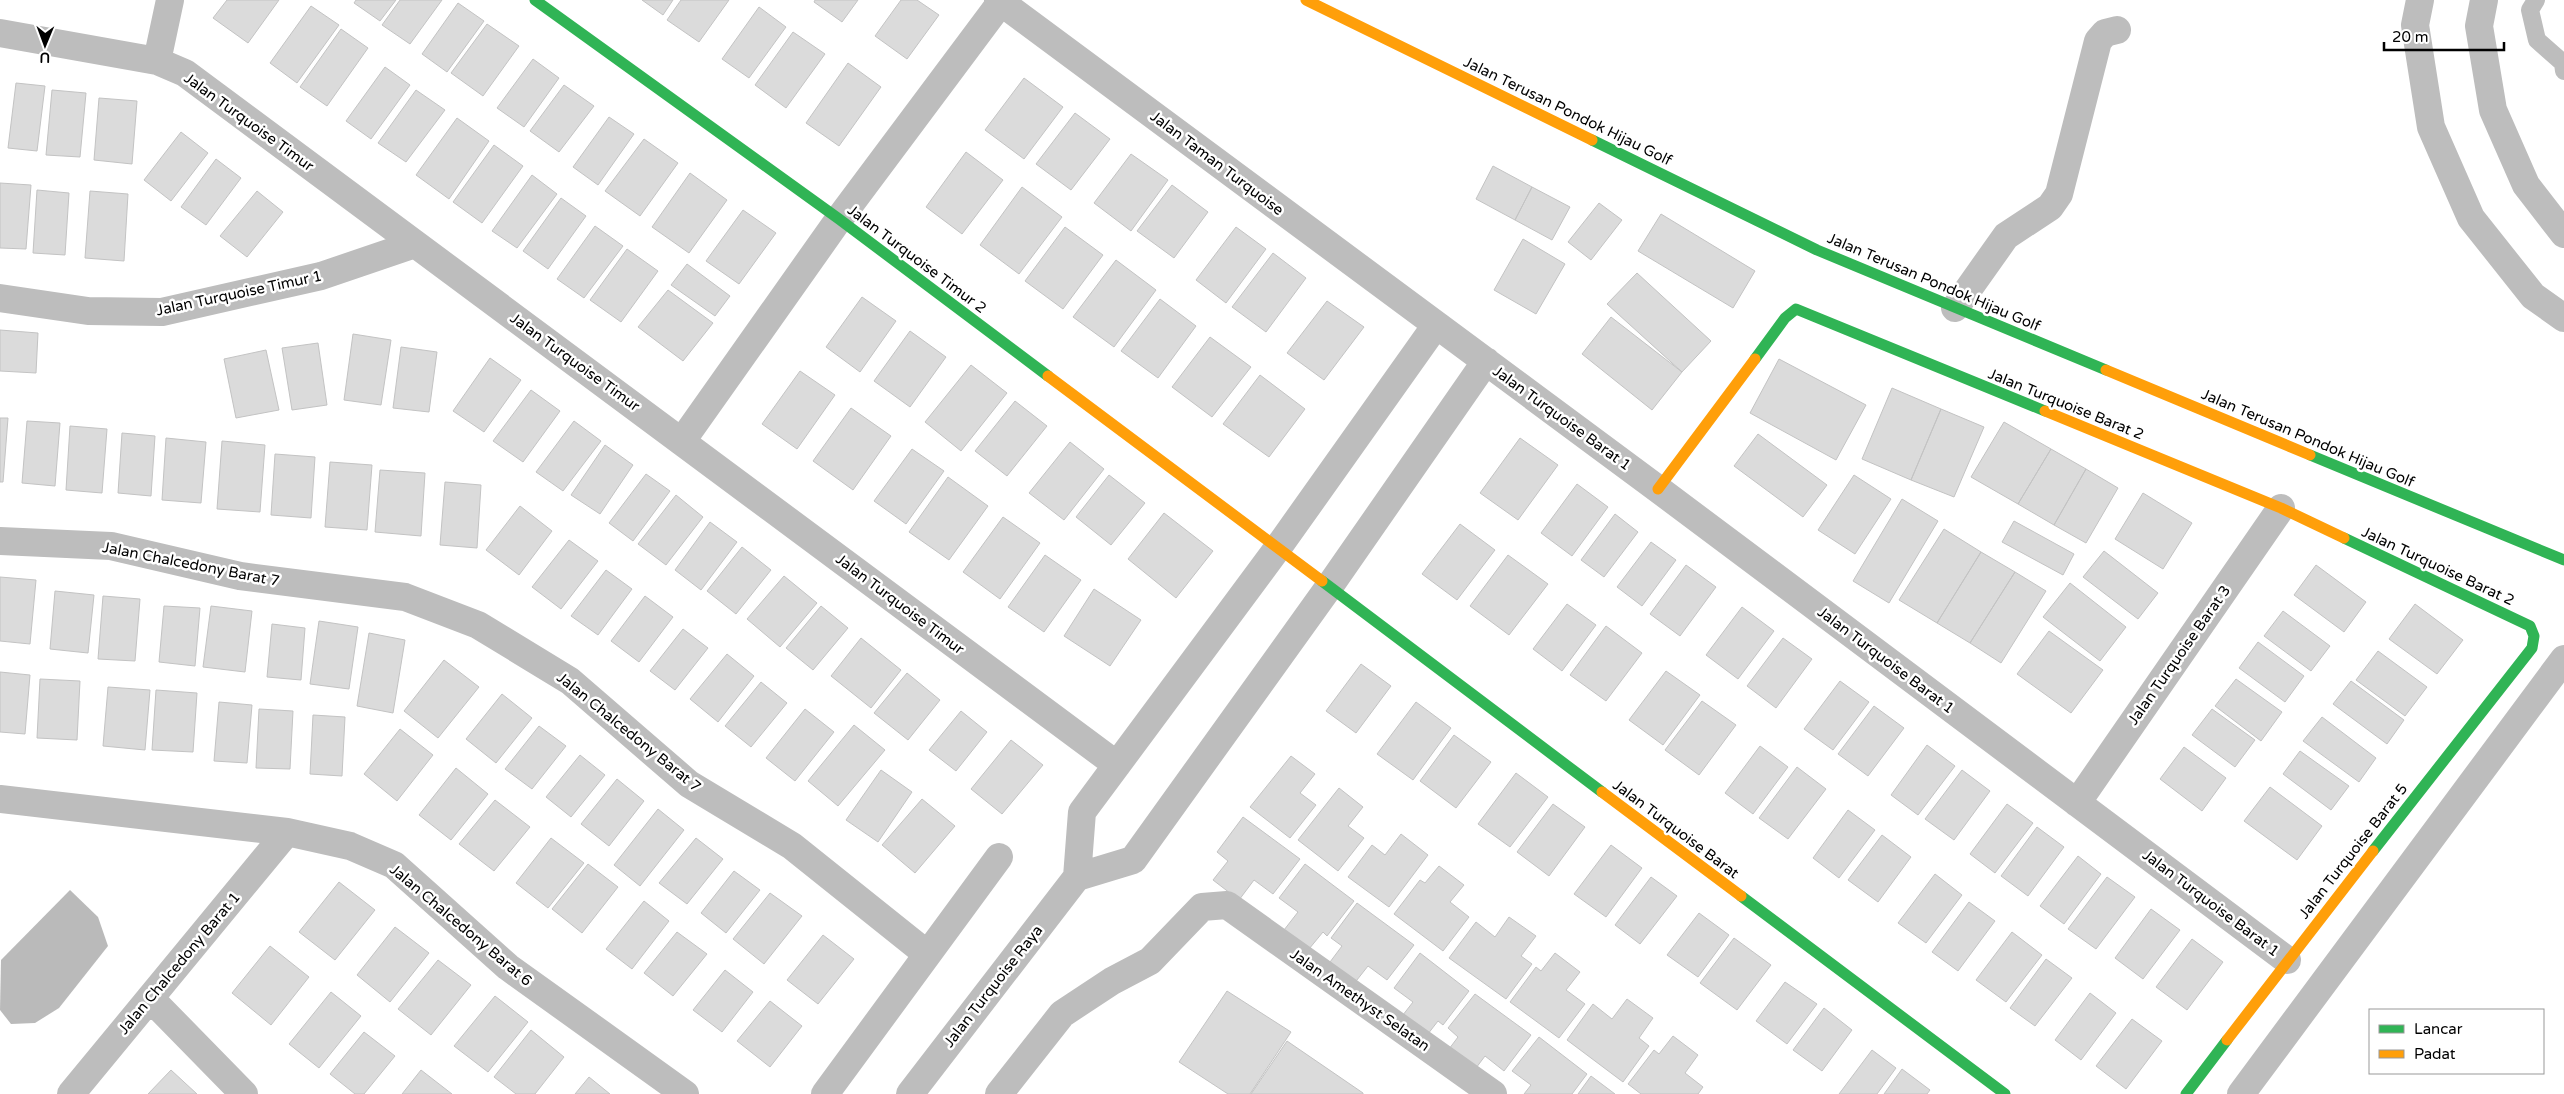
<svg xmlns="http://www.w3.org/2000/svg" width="2564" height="1094" viewBox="0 0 2564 1094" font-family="'Varela Round',sans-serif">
<rect width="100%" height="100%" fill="#fff"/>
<path fill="#bababa" d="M70,890l28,27 10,29 -49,62 -24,15 -24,1 -11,-14 1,-50z"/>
<path fill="#dbdbdb" stroke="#c3c3c3" d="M227,0h52l-31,43 -35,-25z
M356,0h40l-16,21 -26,-18z
M400,0h42l-32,44 -28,-19z
M642,0h31l-10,15z
M681,0h48l-30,42 -32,-22z
M815,0h43l-16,22 -28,-20z
M901,0h16l22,15 -32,44 -32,-23z
M458,3l26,18 -37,51 -25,-18z
M311,6l28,19 -42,58 -27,-20z
M759,7l27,20 -37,51 -27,-19z
M487,24l32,22 -36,50 -32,-23z
M341,29l27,19 -41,58 -27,-19z
M793,32l32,22 -39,54 -31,-23z
M533,59l26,19 -35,49 -27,-19z
M848,63l33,24 -42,59 -33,-23z
M385,67l25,18 -39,54 -25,-18z
M1024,78l39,29 -39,52 -39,-29z
M16,83l29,3 -8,65 -29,-3z
M564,85l30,21 -35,46 -29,-21z
M52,90l34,3 -6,64 -34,-2z
M416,90l29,20 -39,52 -28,-19z
M99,98l38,3 -5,63 -38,-4z
M1075,113l35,26 -39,51 -35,-26z
M609,117l25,17 -36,51 -25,-18z
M457,118l32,23 -40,58 -33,-24z
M181,132l27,21 -37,48 -27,-21z
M644,139l34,24 -38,53 -35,-25z
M494,145l29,21 -41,57 -29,-21z
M966,152l37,28 -41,54 -36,-27z
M1131,154l37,26 -37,51 -37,-28z
M216,159l25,19 -35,47 -25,-18z
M1493,166l39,21 -17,33 -39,-21z
M690,173l37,27 -38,53 -37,-26z
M532,175l25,19 -40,54 -25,-17z
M0,183l31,2 -5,64 -26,-1z
M1172,185l36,27 -34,46 -37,-27z
M1022,187l40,30 -43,57 -39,-29z
M1532,187l38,20 -18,33 -37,-20z
M37,190l32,3 -4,62 -32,-2z
M90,191l38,3 -4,67 -39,-3z
M257,191l26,21 -36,45 -27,-21z
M561,198l25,18 -38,53 -25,-18z
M1599,203l23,17 -31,40 -23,-18z
M743,210l33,23 -37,51 -33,-23z
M1661,214l94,57 -22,37 -95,-57z
M595,226l28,20 -39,52 -27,-19z
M1065,227l38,28 -40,54 -38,-28z
M1236,227l30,22 -40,54 -30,-23z
M1523,239l42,25 -29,50 -42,-24z
M627,249l31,22 -37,51 -31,-22z
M1273,253l33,25 -40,54 -34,-25z
M1116,260l40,30 -42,57 -41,-30z
M687,264l43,32 -15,20 -44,-31z
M1637,273l74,68 -29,31 -75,-68z
M668,290l45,33 -30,38 -45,-34z
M862,297l34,24 -36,51 -34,-25z
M1160,299l36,27 -38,52 -37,-27z
M1327,301l37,26 -40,53 -37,-27z
M1611,317l71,55 -30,38 -70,-56z
M0,330l38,3 -2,40 -36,-2z
M910,331l36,26 -36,50 -36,-26z
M353,334l38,6 -10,65 -37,-5z
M1210,337l41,30 -39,50 -40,-30z
M318,343l9,62 -35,5 -10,-62z
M401,347l36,5 -8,60 -36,-4z
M266,350l13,60 -43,8 -12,-59z
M490,358l31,22 -37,52 -31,-21z
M1779,359l87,46 -30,55 -86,-47z
M971,365l36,28 -46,58 -36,-29z
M800,371l35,24 -38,54 -35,-25z
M1260,375l45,34 -36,48 -46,-33z
M1892,388l49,21 -30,71 -49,-21z
M531,390l29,21 -37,51 -30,-21z
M1015,401l32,25 -40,50 -32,-25z
M851,408l40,28 -38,54 -40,-29z
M1941,409l43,18 -30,70 -43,-17z
M0,418h8l-5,64h-3z
M27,421l33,2 -5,63 -33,-3z
M574,421l27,20 -38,50 -27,-19z
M2004,422l47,27 -33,55 -47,-27z
M70,426l37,3 -5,64 -36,-3z
M122,433l33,3 -4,60 -33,-3z
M1758,434l69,51 -24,32 -69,-51z
M166,438l40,4 -5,61 -39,-3z
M1520,438l38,27 -40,55 -38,-27z
M222,441l43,4 -5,67 -43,-3z
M1070,442l34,27 -40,51 -35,-27z
M605,445l28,20 -33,49 -29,-19z
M912,449l32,22 -38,53 -32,-23z
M2051,449l35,20 -32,56 -36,-21z
M275,454l40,3 -4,61 -40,-3z
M330,462l42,3 -5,65 -42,-3z
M2086,469l32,19 -32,55 -32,-18z
M380,470l45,3 -4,63 -46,-4z
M646,474l24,17 -37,50 -24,-18z
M1109,475l36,28 -34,42 -35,-28z
M1854,475l37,24 -36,55 -37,-24z
M948,477l40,29 -39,54 -40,-28z
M445,482l36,3 -4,63 -37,-3z
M1577,484l31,23 -36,49 -31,-23z
M2143,493l49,30 -29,46 -48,-30z
M676,495l27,22 -37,48 -28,-21z
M1902,499l36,22 -49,82 -36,-22z
M520,506l32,25 -33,44 -33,-25z
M1164,513l49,38 -37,47 -48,-39z
M1615,514l23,18 -34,45 -23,-17z
M1003,517l37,26 -40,56 -37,-27z
M2014,521l60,33 -11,21 -61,-33z
M710,522l27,20 -36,48 -26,-20z
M1460,524l35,26 -38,50 -35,-26z
M1944,529l37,23 -44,71 -38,-23z
M569,540l29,21 -37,48 -29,-22z
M1651,542l25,18 -34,46 -25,-19z
M742,547l29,23 -35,44 -29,-23z
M2104,551l54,42 -20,26 -55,-42z
M1981,552l34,20 -45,71 -33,-20z
M1045,555l36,25 -37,52 -36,-25z
M1508,555l40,29 -39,51 -39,-29z
M1686,565l30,22 -36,49 -30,-22z
M2316,565l50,37 -22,30 -50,-37z
M606,570l26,19 -34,46 -27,-19z
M2015,572l31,19 -45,72 -31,-20z
M784,576l33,27 -37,44 -33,-28z
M0,577l36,3 -6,64 -30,-3z
M2070,583l56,44 -26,34 -57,-44z
M1094,589l47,31 -31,46 -46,-30z
M55,591l39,4 -6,58 -38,-4z
M103,596l37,3 -5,62 -37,-2z
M645,596l28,21 -34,45 -28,-21z
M1567,604l29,21 -34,46 -29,-22z
M2415,604l48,36 -26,34 -48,-35z
M164,606l36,2 -5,58 -36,-4z
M211,606l41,5 -7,61 -42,-5z
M821,606l27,22 -35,42 -27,-22z
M1742,607l32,24 -36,48 -32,-24z
M2283,611l47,35 -19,25 -47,-35z
M319,621l39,6 -9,62 -39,-5z
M272,624l33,4 -4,52 -34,-3z
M1606,626l36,27 -36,48 -36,-26z
M683,629l25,19 -33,42 -25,-19z
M2049,631l54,39 -32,43 -54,-39z
M369,633l36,7 -12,73 -36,-7z
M861,638l40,32 -30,38 -40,-32z
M1783,638l29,21 -36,49 -29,-22z
M2258,642l46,34 -19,26 -46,-34z
M2378,651l49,36 -22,29 -49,-36z
M727,654l27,22 -36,46 -28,-23z
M444,660l35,27 -41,51 -34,-27z
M1361,664l30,22 -35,47 -30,-22z
M1666,671l34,24 -37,50 -34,-25z
M0,672l30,3 -5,59 -25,-2z
M907,673l33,27 -32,40 -34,-27z
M40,679l40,2 -3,59 -40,-2z
M2236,679l46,33 -21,29 -46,-35z
M1840,681l29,21 -36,48 -29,-21z
M2351,681l53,39 -17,24 -54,-40z
M761,682l26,21 -36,44 -26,-21z
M108,687l42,3 -5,60 -42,-4z
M156,690l41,3 -4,59 -41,-2z
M502,694l30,24 -36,45 -30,-24z
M1702,701l34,24 -37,50 -34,-25z
M219,702l33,3 -5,58 -33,-2z
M1416,702l35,26 -38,52 -36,-26z
M1874,706l30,22 -36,48 -30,-22z
M259,709l34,2 -3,58 -34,-1z
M805,709l29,23 -39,49 -29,-23z
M2212,709l43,31 -20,27 -43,-32z
M961,711l26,21 -31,39 -27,-21z
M313,715l32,2 -3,59 -32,-2z
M2322,717l54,41 -17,24 -56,-41z
M854,725l31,25 -47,56 -30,-25z
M539,726l27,20 -34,43 -27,-20z
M400,729l33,26 -36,46 -33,-27z
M1454,735l37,27 -35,46 -36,-27z
M1011,740l32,25 -41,49 -31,-25z
M1927,745l28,21 -37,49 -27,-20z
M1760,746l28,21 -35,47 -28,-21z
M2184,747l42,31 -24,33 -42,-32z
M2300,751l49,35 -18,24 -48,-36z
M580,755l25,20 -34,42 -25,-20z
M1291,756l24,18 -15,19 16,12 -26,33 -40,-31z
M1797,767l29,22 -38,50 -29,-21z
M456,768l32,26 -37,46 -32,-25z
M881,770l31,22 -34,50 -32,-22z
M1962,770l28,21 -36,49 -29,-21z
M1516,773l32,24 -38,50 -32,-23z
M617,779l27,22 -35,45 -28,-22z
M2270,787l52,39 -25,34 -53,-39z
M1339,788l24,19 -15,19 16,12 -26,33 -40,-31z
M922,799l33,27 -40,47 -33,-28z
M495,800l35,27 -36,44 -35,-27z
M1553,804l32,23 -36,49 -32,-24z
M2007,804l26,19 -38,50 -25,-19z
M658,809l26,21 -44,56 -26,-21z
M1848,810l27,20 -36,48 -26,-20z
M1243,817l57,42 -27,35 -19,-14 -15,20 -26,-20 15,-19 -11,-9z
M2037,827l27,20 -36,49 -27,-20z
M1401,834l27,21 -39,52 -41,-30 24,-32 13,10z
M1882,835l29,22 -33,45 -30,-22z
M551,838l33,25 -36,45 -32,-25z
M696,838l27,21 -36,45 -28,-21z
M1611,845l31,23 -36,49 -32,-23z
M2078,856l23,18 -37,50 -24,-18z
M588,864l30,23 -36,46 -30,-24z
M1305,864l49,37 -27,35 -4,-4 -14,17 -25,-19 14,-18 -19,-14z
M1439,866l25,19 -14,17 19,15 -26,34 -49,-37 26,-34 5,3z
M734,871l26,19 -34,43 -25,-20z
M1935,874l27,21 -36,48 -28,-20z
M1651,877l26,19 -37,48 -25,-19z
M2107,877l28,20 -39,52 -28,-20z
M339,882l36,28 -40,50 -36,-28z
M770,893l32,23 -38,48 -31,-25z
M644,901l25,20 -37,48 -26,-20z
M1969,902l26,19 -37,50 -26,-19z
M1357,903l57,42 -27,35 -19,-14 -15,19 -26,-19 15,-20 -11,-8z
M2151,909l29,21 -37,49 -28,-21z
M1699,913l30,22 -31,42 -31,-22z
M1509,917l27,19 -15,20 11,8 -26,35 -57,-41 27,-36 19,15z
M395,927l34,26 -39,49 -33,-27z
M677,932l30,22 -34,42 -29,-23z
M2012,932l30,23 -36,47 -30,-22z
M823,935l31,24 -36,45 -31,-24z
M1734,938l37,27 -34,45 -37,-27z
M2192,939l31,23 -36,48 -31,-23z
M270,946l39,31 -38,48 -39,-32z
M1420,953l49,38 -26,34 -5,-4 -14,18 -25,-19 14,-18 -19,-14z
M1555,953l25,19 -14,18 19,14 -26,34 -49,-36 26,-35 5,4z
M2046,959l26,19 -37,48 -25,-18z
M438,960l33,25 -40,50 -33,-26z
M725,970l28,22 -31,40 -29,-22z
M1785,982l32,22 -30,40 -31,-23z
M1227,991l64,41 -41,62h-22l-49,-32z
M331,992l30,24 -42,52 -30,-24z
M2090,993l26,20 -35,47 -26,-20z
M1475,994l56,41 -27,36 -19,-15 -15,20 -27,-19 15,-20 -10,-9z
M495,996l33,26 -40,50 -34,-26z
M1627,999l26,19 -14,20 10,8 -26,36 -56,-42 26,-36 19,15z
M770,1001l32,25 -32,41 -33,-26z
M1824,1008l28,22 -30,41 -29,-21z
M2132,1019l30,22 -36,48 -30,-23z
M531,1030l33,27 -29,37h-19l-22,-17z
M364,1032l31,24 -31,38h-9l-25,-20z
M1673,1036l25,19 -13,18 18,14 -5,7h-57l-13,-10 26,-34 5,4z
M1539,1037l48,37 -15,20h-48l7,-9 -19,-14z
M1287,1041l76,52v1h-112z
M1872,1050l24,18 -19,26h-38z
M1902,1069l28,21 -3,4h-43z
M171,1070l26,24h-49z
M421,1070l31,24h-50z
M1591,1076l24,18h-37z
M589,1077l21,17h-35z"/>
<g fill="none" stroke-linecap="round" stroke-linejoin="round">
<path stroke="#bdbdbd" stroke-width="18" d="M2536,0l-6,10 7,30 26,23 1,8"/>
<path stroke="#bdbdbd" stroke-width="28" d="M998,0l660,489 629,471
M2420,0l-5,25 16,102 40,91 62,78 31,22
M2484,0l-5,26 14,84 33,75 38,49
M0,33l157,28 28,12 932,692
M157,61l13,-61
M0,298l88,13 74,1 159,-36 94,-32
M1955,308l51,-72 44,-29 9,-13 39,-153 7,-8 12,-3
M1436,325l-159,224 -195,263 -5,65 56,-17 196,-273 157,-226
M682,441l157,-222 162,-217
M0,541l111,5 129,30 165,21 73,28 92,56 119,103 103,62 135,108
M0,799l287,33 63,14 44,19 114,102 177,127
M2077,803l204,-295
M150,998l94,96
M71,1094l216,-262
M825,1094l174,-237
M910,1094l167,-217
M999,1094l63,-80 50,-33 38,-20 52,-54 25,-2 266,189
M2241,1094l323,-435"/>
<path stroke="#30b455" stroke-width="11" d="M535,0l304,219 209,157
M1592,140l225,110 289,120
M1755,359l30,-41 11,-9 249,102
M2310,455l254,105
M2344,538l186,88 4,10 -2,12 -159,203
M1322,581l280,211
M1741,896l264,198
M2186,1094l41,-54"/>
<path stroke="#ff9f0a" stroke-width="11" d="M1306,0l286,140
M2106,370l204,85
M1048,376l274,205
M2045,411l236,97 63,30
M1658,489l97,-130
M1602,792l139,104
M2227,1040l146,-189"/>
</g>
<g text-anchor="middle" stroke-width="5" stroke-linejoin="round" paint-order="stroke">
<g font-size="15" fill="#000" stroke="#fff">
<text transform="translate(1568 111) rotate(26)" y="5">Jalan Terusan Pondok Hijau Golf</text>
<text transform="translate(249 122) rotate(36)" y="5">Jalan Turquoise Timur</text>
<text transform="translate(1217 163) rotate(37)" y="5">Jalan Taman Turquoise</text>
<text transform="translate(917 259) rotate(37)" y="5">Jalan Turquoise Timur 2</text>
<text transform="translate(1934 282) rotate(23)" y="5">Jalan Terusan Pondok Hijau Golf</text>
<text transform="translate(239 293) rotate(-12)" y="5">Jalan Turquoise Timur 1</text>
<text transform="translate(575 362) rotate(36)" y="5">Jalan Turquoise Timur</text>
<text transform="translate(2066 404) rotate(22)" y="5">Jalan Turquoise Barat 2</text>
<text transform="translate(1562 418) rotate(36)" y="5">Jalan Turquoise Barat 1</text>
<text transform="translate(2308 438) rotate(23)" y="5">Jalan Terusan Pondok Hijau Golf</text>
<text transform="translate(191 564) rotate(11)" y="5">Jalan Chalcedony Barat 7</text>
<text transform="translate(2438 566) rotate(25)" y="5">Jalan Turquoise Barat 2</text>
<text transform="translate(900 604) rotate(37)" y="5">Jalan Turquoise Timur</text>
<text transform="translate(2179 655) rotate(-55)" y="5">Jalan Turquoise Barat 3</text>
<text transform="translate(1886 660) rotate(37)" y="5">Jalan Turquoise Barat 1</text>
<text transform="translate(629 732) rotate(39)" y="5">Jalan Chalcedony Barat 7</text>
<text transform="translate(1676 829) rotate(37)" y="5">Jalan Turquoise Barat</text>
<text transform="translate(2353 851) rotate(-52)" y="5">Jalan Turquoise Barat 5</text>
<text transform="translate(2211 903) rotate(37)" y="5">Jalan Turquoise Barat 1</text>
<text transform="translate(461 925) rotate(40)" y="5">Jalan Chalcedony Barat 6</text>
<text transform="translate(179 963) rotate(-50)" y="5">Jalan Chalcedony Barat 1</text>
<text transform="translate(993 986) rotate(-52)" y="5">Jalan Turquoise Raya</text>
<text transform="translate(1360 1000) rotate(35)" y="5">Jalan Amethyst Selatan</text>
</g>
</g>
<rect x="2369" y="1009" width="175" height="65" fill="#ffffff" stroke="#999999"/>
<rect x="2379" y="1025" width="25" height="8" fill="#30b455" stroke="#999999"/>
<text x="2414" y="1034" font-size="15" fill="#000000">Lancar</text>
<rect x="2379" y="1050" width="25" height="8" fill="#ff9f0a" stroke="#999999"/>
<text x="2414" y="1059" font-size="15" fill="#000000">Padat</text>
<g transform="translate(45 45) rotate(181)" stroke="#ffffff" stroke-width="4" paint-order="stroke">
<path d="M0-4L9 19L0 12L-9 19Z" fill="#000000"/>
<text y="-8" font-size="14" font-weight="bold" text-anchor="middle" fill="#000000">U</text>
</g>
<path d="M2384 42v8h120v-8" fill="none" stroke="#000000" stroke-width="2.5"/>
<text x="2392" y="42" font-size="15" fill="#000000" stroke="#ffffff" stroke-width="4" paint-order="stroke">20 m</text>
</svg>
